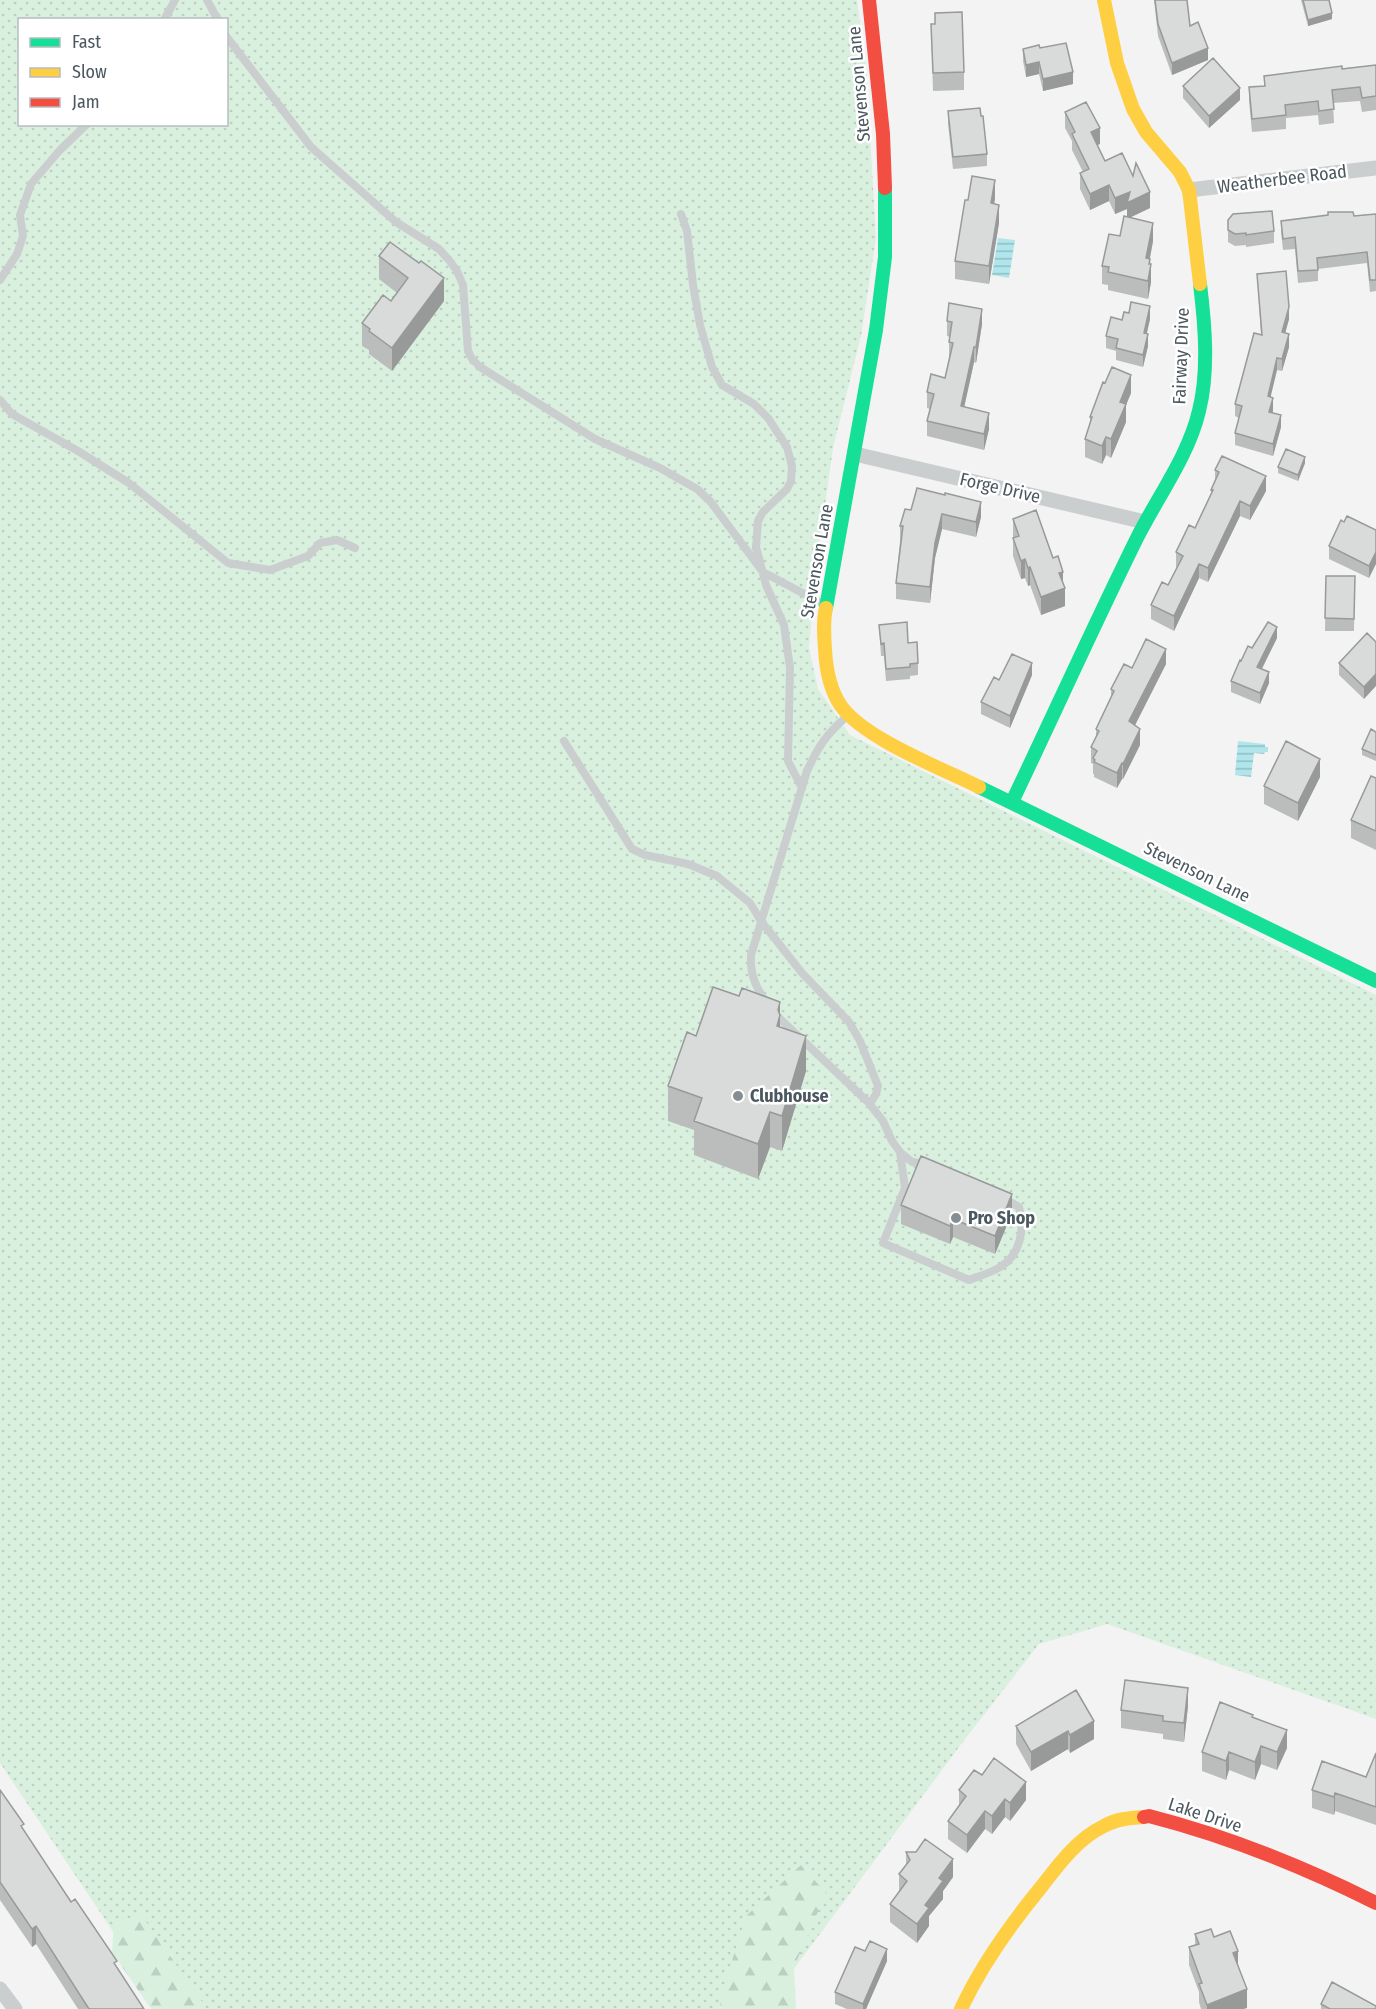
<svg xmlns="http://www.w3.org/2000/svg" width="1376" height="2009" viewBox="0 0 1376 2009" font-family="'Fira Sans Condensed',sans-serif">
<defs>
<pattern id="grass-dots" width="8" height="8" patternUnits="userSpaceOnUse" patternTransform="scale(1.5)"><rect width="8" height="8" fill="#d9f0df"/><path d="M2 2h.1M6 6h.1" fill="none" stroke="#bcd0c2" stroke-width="1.8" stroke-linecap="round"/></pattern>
<pattern id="forest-firs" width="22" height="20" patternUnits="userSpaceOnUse" patternTransform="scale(1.5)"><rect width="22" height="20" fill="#d9f0df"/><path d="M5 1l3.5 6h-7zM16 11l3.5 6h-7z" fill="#bcd0c2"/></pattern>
<pattern id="water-rules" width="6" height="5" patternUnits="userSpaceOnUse" patternTransform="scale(1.5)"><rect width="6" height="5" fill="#b0e6eb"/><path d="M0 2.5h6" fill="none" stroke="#91bdc2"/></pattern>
</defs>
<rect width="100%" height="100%" fill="#f3f3f3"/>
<path fill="url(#grass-dots)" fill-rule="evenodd" d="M0,0h857l9,65 10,173 -15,98 -28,112 -18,129 -6,71 9,41 32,46 526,260v724l-269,-95 -68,20 -77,99 -198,266h-599l-165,-246zM20,20h206v104h-206z"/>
<path fill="url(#forest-firs)" d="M801,1865l25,28 -32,74 2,42h-75l-1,-10 26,-83z
M140,1913l67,96h-56l-39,-57 2,-27z"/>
<path fill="url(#water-rules)" d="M998,238l17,2 -6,38 -17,-3z
M1238,741l27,3v3h3v5h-3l-1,2 -10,-1 -3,24 -16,-2z"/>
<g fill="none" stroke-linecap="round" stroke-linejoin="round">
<path stroke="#cbcecf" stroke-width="8" d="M207,0l11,20
M164,20l11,-20
M226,36l85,111 85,75 43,27 10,11 8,11 6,14 5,66 4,8 8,8 115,72 65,29 37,21 13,12 53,71 62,33
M681,214l6,17 6,54 7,40 12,42 10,18 32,19 14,14 19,29 5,19 -1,15 -4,8 -24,23 -5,9 -2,26 10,38 18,40 6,43 -2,93 14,27
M0,280l17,-26 6,-18 -3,-21 11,-31 29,-34 27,-26
M0,400l12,14 66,37 51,32 99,80 42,7 38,-14 12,-13 17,-3 18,8
M564,741l68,108 13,6 43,9 29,12 33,27 11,18 41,52 47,49 11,19 18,45 -2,8 -6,10
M766,1002c-11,-16 -16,-28 -15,-47l56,-184c12,-26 19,-36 40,-55
M775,1014l93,88 15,19 9,20 8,11 5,36 -22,55 86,37c10,-4 22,-7 31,-13 21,-12 25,-39 19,-60l-16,-9
M900,1152l12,10 15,2"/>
<path stroke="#cbcecf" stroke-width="15" d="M1189,190l187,-22
M855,454l290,68
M0,1989l15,20"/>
<path stroke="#16e098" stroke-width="14" d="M826,608l50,-278 9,-73v-69
M979,787l397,194
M1012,802c42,-88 82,-177 125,-264 21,-42 51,-81 62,-127 10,-40 6,-86 1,-127"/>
<path stroke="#ffcf43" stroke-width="14" d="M1104,0l13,63 16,46 13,23 34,40 9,18 11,94
M826,608c-3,13 -2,27 -1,41 1,20 5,41 16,57 24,33 100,62 138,81
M961,2009c21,-45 49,-84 81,-123 17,-22 35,-47 62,-60 12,-7 26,-8 40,-9"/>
<path stroke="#f24e42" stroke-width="14" d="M869,0l14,134 2,54
M1144,1817l5,-1c78,20 155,51 227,87"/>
</g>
<path fill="#bbbcbc" d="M1154,0h33l3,26 18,34 -36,15 -14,-39z
M1301,0h28l3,19 -24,7z
M931,24h4l29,48v18l-31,1z
M1040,48l33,36 -30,7 -4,-17 -13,3 -3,-16v-12z
M1376,65v45l-14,2 -2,-11 -27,2 1,20 -15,2 -1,-10 -32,3v11l-34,3 -3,-31v-14l15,-1v-10z
M1183,86l57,14 -31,28 -26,-30z
M948,111l33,5 6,38v12l-34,3 -5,-45z
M1065,112l35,32 -3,1 8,16 28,15 17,32 -19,9 22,24 -3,18 1,23 -3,17 -40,-9v-5l-6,-1v-18l18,-30 7,-20v-7l-12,5 -6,-13 -19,9 -10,-21v-16l3,-1 -11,-22v-9l-7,-13z
M995,198l-1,6 5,19 -10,61 -34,-5v-18l13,-61z
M1376,214v77l-6,1 -3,-29 -49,6v12l-20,2 -3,-34 -12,1 -2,-18v-11z
M1228,220l46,11v12l-28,4v-2l-11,1 -7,-4z
M379,256l65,45 -52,70 -23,-17v-4l-7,-4v-23l29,-22 6,-8 -18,-14z
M1257,274l32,45 -4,14 4,14 -7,24 -5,-1 -7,27 3,13v3l8,14 -8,29 -38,-11v-12l4,-15 -4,-2v-12l26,-69z
M1150,319l-3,14 1,13 -5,21 -27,-7v-9l-10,-3v-12l16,-16z
M947,321l35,3 -6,39 -2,-1 -10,45 25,22 -5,21 -57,-14v-15l3,-12 -3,-1v-16l18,-14 4,-20v-16l1,-5 -3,-1z
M1131,393l-5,12v17l-15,36 -5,-3 -4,9 -17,-7v-18l5,-16v-6z
M1305,463l-7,18 -20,-8v-6z
M1215,470l51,21 -16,29 -10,-4 -32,66 -9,-4 -25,53 -23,-12v-14l17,-20 9,-18h-1v-15l19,-24 16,-34v-4l4,-10z
M911,510l70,7 -5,20 -34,-8 -7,29 -5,45 -34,-4v-16l4,-42v-15z
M1013,519l40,39 10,24 2,24 -24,9 -11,-30 -2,1 -3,-8 -4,1 -8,-23z
M1344,522l32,8 -7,48 -40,-19v-13z
M1326,576h29l-1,55h-29z
M879,625l29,18 10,20v12l-8,1v3l-24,2 -2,-25h-3z
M1277,638l-15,31 7,14 -9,21 -29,-12v-11l10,-20 11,-13z
M1376,642l-12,57 -25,-24v-12z
M1166,664l-31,61 5,20 -17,34h-1l-5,9 -23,-11v-3h-1v-10l-2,-1v-16l5,-10v-8l15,-32v-8l21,-21z
M1032,675l-22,53 -29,-14v-12l18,-22z
M1376,732v29l-14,-6v-6z
M1320,777l-22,44 -34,-17v-18z
M1376,778v72l-25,-12v-18z
M780,1013v14l26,44 -24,80 -12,-4 -12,32 -64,-24v-25l-26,-9v-35z
M901,1205l111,8 -17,41 -42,-17 -3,7 -49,-20z
M1076,1690l18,49 -24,14 -2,-4 -37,22 -15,-27v-18z
M1188,1706l-4,36 -21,-3v-5l-42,-6v-18z
M1253,1718l34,30 -10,22 -16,-6 -6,16 -26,-10 -3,10 -24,-9v-19z
M1376,1753v72l-41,-14 -1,4 -22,-7v-18l54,-13z
M982,1775l44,25 -16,21 -5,-4 -13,17 -7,-5 -18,24 -19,-14v-18l11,-15v-16z
M0,1790l24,41 120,178h-66l-42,-65 -4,3 -32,-47z
M906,1852l47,25 -10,14v8l-14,17v10l-12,17 -27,-21v-18l9,-12v-18l7,-9z
M1195,1934l19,3 24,28 9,43 -4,1h-42l-2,-7v-10l-10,-27v-18l6,-2z
M865,1951l22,10 -21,48h-19l-12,-5v-12z
M1321,2004l55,5h-55z"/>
<path fill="#989999" d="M1332,13v6l-24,7v-6z
M1208,48v12l-36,15v-12z
M1039,62v12l-13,3v-12z
M1073,72v12l-30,7v-12z
M1240,88v12l-31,28v-12z
M1100,128v16l-9,4v-16z
M995,180v18l-4,24v-19z
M1109,185v16l-19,9v-16z
M1130,192h20v16l-23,11v-10l-12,5v-16z
M999,205v18l-10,61v-18z
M1153,223v18l-7,36v-19z
M1150,259v11l1,-6v18l-3,17v-18z
M444,278v23l-52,70v-23z
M1150,306v13l-6,26v-12z
M1289,307v12l-7,26v-13z
M982,309v15l-6,39v-16z
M1148,334v12l-5,21v-12z
M1289,334v13l-7,24v-12z
M974,347v15l-13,60v-16z
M1277,358v12l-9,38v-12z
M1131,375v18l-5,12v17l-15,36v-19l9,-37z
M1273,398v12l-4,14v-12z
M989,413v16l-5,21v-16z
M1281,415v12l-8,29v-12z
M1106,437v18l-4,9v-18z
M1305,457v6l-7,18v-6z
M1266,476v15l-16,29v-14z
M1240,501v15l-32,66v-14z
M981,502v15l-5,20v-15z
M942,514v15l-7,29 -5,45v-16l5,-44z
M1376,552v12l-7,14v-12z
M1025,559v19l-4,1v-18z
M1199,564v14l-25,53v-15z
M1030,567v18l-2,1v-18z
M1063,572v17l2,-1v18l-24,9v-18l18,-24z
M1277,627v11l-20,40v-11z
M1166,649v15l-37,73v-16z
M1032,663v12l-22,53v-12z
M1269,672v11l-9,21v-11z
M1376,674v12l-12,13v-12z
M1140,729v16l-17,34v-15z
M1320,759v18l-22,44v-18z
M1122,763v16l-5,9v-15z
M780,1002v16v-3v35l-3,-24 1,-16z
M806,1036v35l-24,80v-35z
M770,1112v35l-12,32v-35z
M1012,1194v19l-17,41v-18z
M953,1219v18l-3,7v-18z
M1188,1688v18l-4,36v-19z
M1094,1721v18l-24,14v-18z
M1287,1730v18l-10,22v-18z
M1068,1731v18l-37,22v-19z
M1261,1746v18l-6,16v-18z
M1229,1752v18l-3,10v-19z
M1026,1782v18l-16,21v-18z
M1335,1793v18l-1,4v-18z
M1005,1799v18l-13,17v-18z
M985,1811v18l-18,24v-18z
M953,1859v18l-10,14v8l-14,17v10l-12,17v-19l8,-19 14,-27z
M36,1926v18l-4,3v-18z
M887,1949v12l-21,48h-3v-5z
M1238,1951v18l-5,-16z
M1247,1989v19l-4,1h-36v-4z"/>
<path fill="#d9dbdb" stroke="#989999" stroke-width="1.5" d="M1155,0h32l3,26 8,-4 10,26 -36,15 -14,-39z
M1303,0h26l3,13 -24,7z
M962,12l2,60 -31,1 -2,-49h4v-11z
M1066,43l7,29 -30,7 -4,-17 -13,3 -3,-16 16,-4 1,3z
M1213,58l27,30 -31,28 -26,-30z
M1376,65v31l-14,2 -2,-11 -28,3 2,19 -15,2 -1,-10 -33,4 1,10 -34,4 -3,-32 16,-1 -1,-10 78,-10v3z
M1086,102l14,26 -9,4 14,29 17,-8 11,23 3,-13 14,29 -23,11 3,-11 -15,6 -6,-13 -19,9 -10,-21 9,-4 -17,-35 3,-2 -10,-20z
M980,108l1,8h2l4,38 -34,3 -5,-46z
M972,176l23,4 -4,23 8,2 -10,61 -34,-5 10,-61h3z
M1272,211l2,20 -28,4v-2l-11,1 -7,-4v-10l5,-6z
M1328,212h25l1,4 22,-2v66h-6l-3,-28 -50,6 1,12 -20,1 -3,-34 -12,2 -2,-18 47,-6z
M1124,216l29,7 -7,35 4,1 -1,5h2l-3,17 -40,-9 1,-5 -7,-1 7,-32 11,2z
M390,242l29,21 2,-2 23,17 -52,70 -23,-17 1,-2 -8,-6 21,-28 8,6 17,-23 -29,-22z
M1286,271l3,36 -7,25 7,2 -7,25 -5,-1 -9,38 5,2 -4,14 12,3 -8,29 -38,-11 7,-27 -7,-2 19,-71 8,2 -5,-61z
M1131,302l19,4 -6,27 4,1 -5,21 -27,-7 2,-9 -12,-3 5,-19 11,3 2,-8 5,1z
M949,303l33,6 -6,38h-2l-13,59 28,7 -5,21 -57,-13 7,-27 -7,-2 4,-18 14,4 8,-35 -4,-1 3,-20 -5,-1z
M1112,367l19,8 -11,27 6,2 -15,35 -5,-2 -4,9 -17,-7 7,-22h-2l13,-35 2,1z
M1286,449l19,8 -7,18 -20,-8z
M1222,456l44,20 -16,30 -10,-5 -32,67 -9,-4 -25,52 -23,-11 11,-23 6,3 15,-29 -7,-4 13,-27 6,3 18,-38h-2l8,-18 -4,-2z
M917,488l28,7v-2l36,9 -5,20 -34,-8 -7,29 -5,44 -34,-4 7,-57h-3l5,-17 6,1z
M1036,510l17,48 5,-2 5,16 -4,1 6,15 -24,9 -11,-30 -2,1 -3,-9 -4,2 -8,-23 6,-2 -6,-17z
M1347,516l29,14v22l-7,14 -40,-20 12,-26 3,2z
M1326,576h29l-1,43 -29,-1z
M907,622l1,21 9,-1 1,21 -8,1v3l-24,2 -2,-26 -3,1 -2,-19z
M1268,622l9,5 -20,40 12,5 -9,21 -29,-12 9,-21 1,1 7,-15 4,2z
M1367,633l9,9v32l-12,13 -25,-24z
M1146,639l20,10 -37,72 11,8 -17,35 -1,-1 -5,10 -23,-11 1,-2 -2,-2 4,-7 -6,-4 8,-16 -3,-2 18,-38 -3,-2 13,-25 8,4z
M1012,654l20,9 -22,53 -29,-14 13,-25 5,3z
M1371,729l5,3v23l-14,-6z
M1286,741l34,18 -22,44 -34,-17z
M1371,776l5,2v53l-25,-11z
M713,987l26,9 3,-8 38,14 -2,8 2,5 -3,11 29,10 -24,80 -12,-4 -12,32 -64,-23 8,-23 -34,-12 19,-54 9,4z
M921,1156l91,38 -17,42 -42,-17 -3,7 -49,-21z
M1125,1680l63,8 -4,35 -21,-2v-5l-42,-6z
M1076,1690l18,31 -24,14 -2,-4 -37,21 -15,-26z
M1220,1702l33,13 -1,2 35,13 -10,22 -16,-6 -6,16 -26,-10 -3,9 -24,-9z
M1376,1753v54l-41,-14 -1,4 -22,-7 10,-29 44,16z
M994,1758l32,24 -16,21 -5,-4 -13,17 -7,-5 -18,24 -19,-14 18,-25 -7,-6 15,-20 8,5z
M0,1790l24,34 -3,2 50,76 4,-3 42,62 -3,2 30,46h-55l-53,-83 -4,3 -32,-47z
M925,1839l28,20 -14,19 4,3 -18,24 4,3 -12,16 -27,-20 17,-23 -8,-7 11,-14 -4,-8h10z
M1211,1929l3,8 16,-6 8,20 -5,2 14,36 -40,16 -8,-21 3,-1 -13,-36 10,-3 -4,-10z
M870,1941l17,8 -24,55 -28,-12 20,-45 10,4z
M1332,1982l44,24v3h-46l-9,-5z"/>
<g fill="#868e93" stroke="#fff" stroke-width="2">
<circle cx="738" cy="1096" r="6"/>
<circle cx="956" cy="1218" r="6"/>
</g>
<g text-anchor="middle" stroke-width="5" stroke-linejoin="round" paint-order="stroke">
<g font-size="18" fill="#4b585f" stroke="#fff">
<text transform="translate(859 84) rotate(-95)" y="6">Stevenson Lane</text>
<text transform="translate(1282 179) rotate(-7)" y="6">Weatherbee Road</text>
<text transform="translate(1181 356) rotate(-88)" y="6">Fairway Drive</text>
<text transform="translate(1000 488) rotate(13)" y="6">Forge Drive</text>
<text transform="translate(817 561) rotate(-80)" y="6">Stevenson Lane</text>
<text transform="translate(1197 872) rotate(26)" y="6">Stevenson Lane</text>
<text transform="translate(1205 1815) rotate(18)" y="6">Lake Drive</text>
</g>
<g font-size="18" font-weight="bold" fill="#4b585f" stroke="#fff" text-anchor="start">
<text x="750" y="1102">Clubhouse</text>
<text x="968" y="1224">Pro Shop</text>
</g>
</g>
<rect x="18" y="18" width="210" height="108" fill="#ffffff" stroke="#b7bcbf" stroke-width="1.5"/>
<rect x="30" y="38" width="30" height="9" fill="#16e098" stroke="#b7bcbf" stroke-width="1.5"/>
<text x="72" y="48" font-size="18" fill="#4b585f">Fast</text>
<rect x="30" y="68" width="30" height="9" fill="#ffcf43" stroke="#b7bcbf" stroke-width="1.5"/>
<text x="72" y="78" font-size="18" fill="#4b585f">Slow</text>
<rect x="30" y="98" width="30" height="9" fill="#f24e42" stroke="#b7bcbf" stroke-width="1.5"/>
<text x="72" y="108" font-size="18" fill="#4b585f">Jam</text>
</svg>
